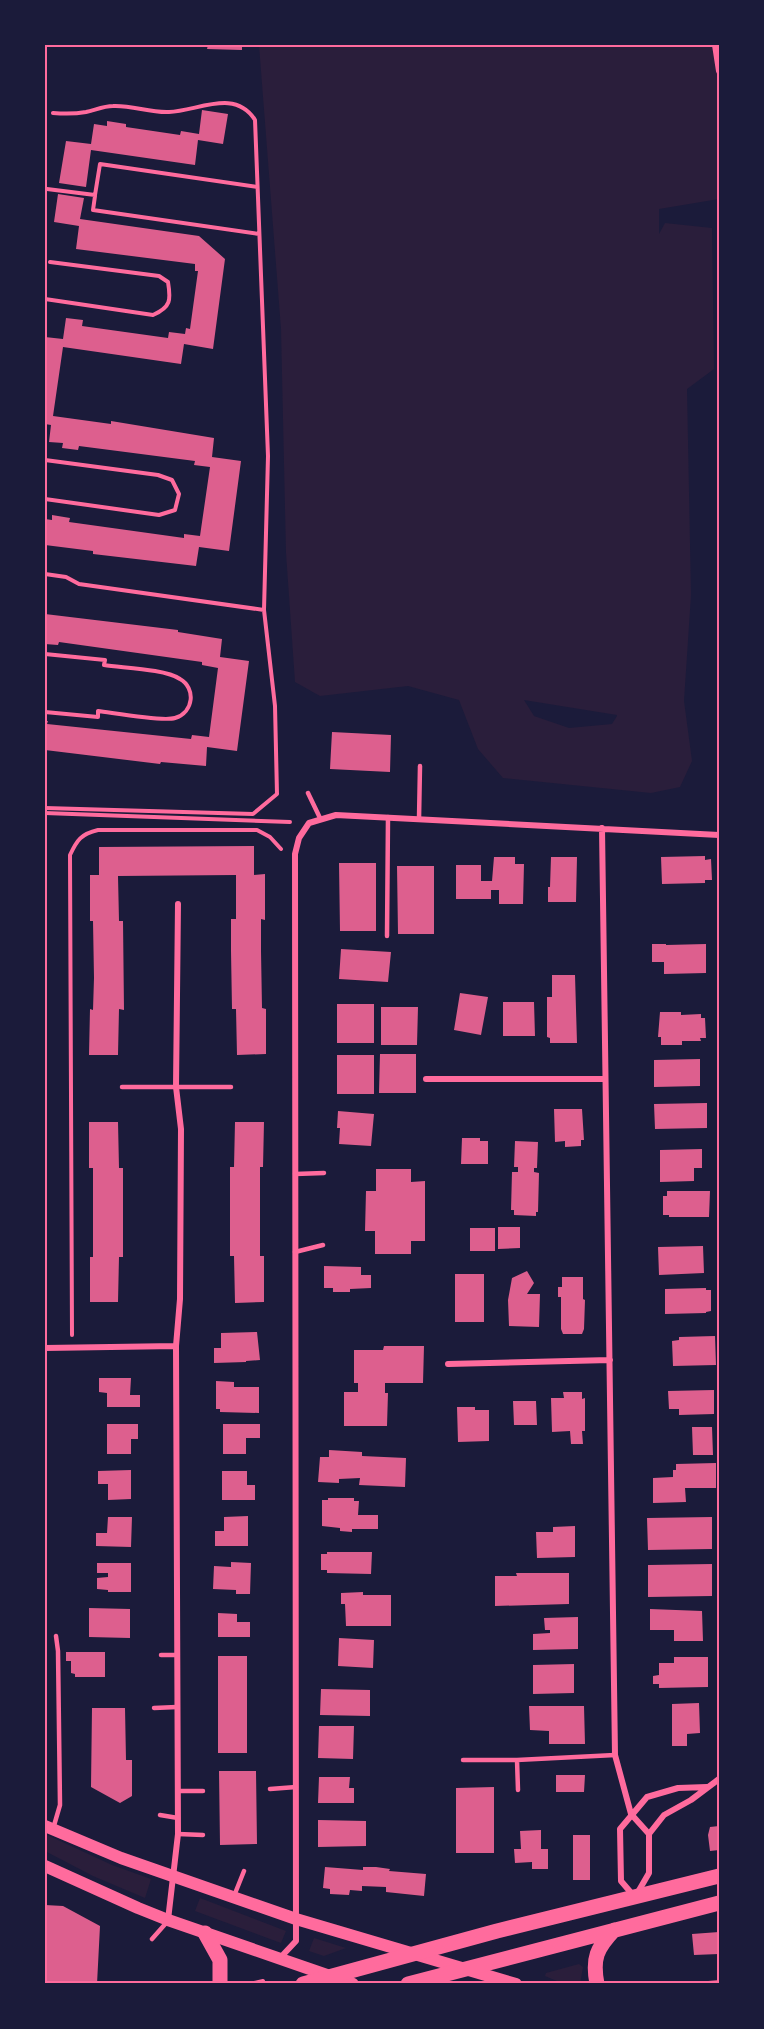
<svg xmlns="http://www.w3.org/2000/svg" width="764" height="2029" viewBox="0 0 764 2029" font-family="Figtree,sans-serif">
<rect width="100%" height="100%" fill="#1b1b3a"/>
<path fill="#2a1e3b" fill-rule="evenodd" d="M259,45h460v154l-60,10v25l6,-11 47,5 2,141 -27,20 4,206 -7,106 8,60 -12,26 -29,6 -148,-15 -25,-29 -19,-49 -51,-14 -88,10 -25,-14 -9,-129 -5,-224zM524,700l93,15v1l-5,8 -43,4 -35,-12z
M45,1834l67,31 39,14 -6,19 -52,-22 -48,-25z
M200,1898l86,33 -5,12 -86,-32z
M314,1938l32,10 -22,8 -15,-5z
M579,1964l4,3 -3,17h-16l-19,-8 1,-3z"/>
<path fill="#dd5f8e" d="M208,45h34v5l-35,-1z
M202,110l26,4 -5,30 -25,-4 -3,25 -104,-15 -5,37 -27,-4 7,-42 25,3 3,-20 13,2v-5l19,3v3l54,8 1,-4 18,3z
M58,194l26,4 -4,21 119,17 26,23 -12,90 -29,-5 -3,20 -118,-17 -10,69 58,8v-3l103,17 -2,19 29,4 -12,90 -30,-4 -3,19 -103,-12v-3l-48,-6v-26l7,1v-5l18,3 -1,4 115,16v-4l16,2 10,-69 -16,-2 1,-4 -116,-15 -1,4 -16,-2 1,-5 -14,-1 2,-17 -6,-1v-87l18,2 3,-21 17,2 -1,6 86,12 1,-6 16,2 1,-6 4,1 8,-58h-3v-7l-119,-15 3,-23 -25,-4z
M45,614l133,16v2l44,7 -2,18 29,4 -12,90 -30,-4 -1,19 -45,-4 -1,2 -115,-14v-29h3l-1,3 144,15 1,-4 17,2 9,-69 -16,-3v-3l-143,-20 -1,3 -13,-1z
M332,732l59,3 -1,37 -60,-3z
M254,846v29l11,-1v46l-4,-1v32l1,57 4,1v45l-29,1 -1,-46h-4l-1,-58v-32h5v-44l-118,1 1,45h4l1,89 -5,-1 -1,46h-29l1,-46 3,1 1,-32 -1,-57h-3v-46h9v-28z
M705,856v4l6,-1 1,21h-7v3l-43,1 -1,-27z
M494,857h21v7h9l-1,40h-24v-14h-8v9h-35v-34h25v16h11z
M551,857h26l-1,45h-28v-15h2z
M339,863h37v68h-36z
M397,866h37v68h-36z
M652,944h14v1l40,-1v29l-42,1v-12h-12z
M341,949l50,3 -3,30 -49,-3z
M552,975h23l2,68h-27v-5l-3,-1v-40h5z
M460,993l28,4 -7,38 -27,-5z
M503,1002h31l1,34h-32z
M337,1004h37v39h-37z
M381,1007h37l-1,38h-36z
M660,1012h21v3l20,-1v4h4l1,20h-6l1,3h-19v4h-21v-8h-3z
M380,1054h36v39h-37z
M337,1055h37v39h-37z
M700,1059v27l-46,1v-27z
M707,1103v25l-52,1 -1,-25z
M554,1109h28l2,31h-3v6l-16,1v-6l-10,1z
M338,1111l36,3 -3,32 -32,-2 1,-16h-3z
M89,1122h29l1,46h4v89h-4l-1,45h-28v-45h3v-89h-4z
M235,1122h29l-1,45h-3v89h4v46l-29,1 -1,-47h-4v-89h4z
M462,1138h18v3h8v23h-27z
M515,1141l23,1 -1,26h-3v4l5,1 -1,39h-2v4l-22,-1v-5h-3l1,-38h6v-5h-4z
M702,1149v19h-8v13l-34,1v-32z
M376,1169h35v13l14,-1v60h-14v13h-36v-23h-10l1,-40h10z
M667,1191h43l-1,26h-40v-2h-6v-19h4z
M498,1227h22v21l-22,1z
M470,1228h25v23h-25z
M703,1246l1,27 -45,2 -1,-28z
M324,1266l37,1v8h10v13l-21,1v3h-17v-4h-9z
M527,1271l7,12 -7,11h13l-1,33 -30,-1 -1,-26 4,-22z
M455,1274h29v48h-29z
M562,1277h21v22l2,1 -1,29 -2,5h-19l-2,-5v-32h-3v-10h4z
M706,1288v2h5v21l-5,1v1l-41,1v-25z
M257,1332l3,28 -14,1v1l-32,1v-15h7v-15z
M715,1336l1,29 -43,1 -1,-25 7,-1v-3z
M384,1346h40l-1,37h-38v10h3l-1,33h-43v-34h14v-9h-4v-33h29z
M99,1378h32l-1,17h10v12h-33v-14l-8,-1z
M216,1381l18,1v5h25v26l-39,-1v-3h-4z
M714,1390v24l-35,1v-6h-10l-1,-18z
M563,1392h19v7l3,-1v33h-3l1,13h-12l-1,-13 -18,1 -1,-34h13z
M513,1401h23l1,24h-23z
M457,1407h18v3h14v31l-31,1z
M107,1424h31v15h-7v15h-24z
M223,1424h37v14h-14v16h-23z
M692,1427h20l1,28h-20z
M329,1450l33,2v4l44,2 -1,29 -46,-2 1,-7 -21,1v4l-21,-1 2,-25h9z
M716,1463v25h-31l1,14 -33,1v-25l20,-1v-7h3v-6z
M131,1470v29l-23,1v-16h-10v-13z
M222,1471h25v14h8v15h-33z
M328,1498h26v3h5l-1,14h20v14h-26v3l-12,-1v-3l-18,-2v-26h6z
M248,1516v30h-33v-15h9v-14z
M108,1517h24l-1,30 -35,-1v-13h11z
M712,1517v32l-64,1 -1,-32z
M575,1526v31l-38,1 -1,-26h17v-5z
M327,1552h45l-1,22 -44,-1v-3h-6v-16h6z
M231,1562l20,1 -1,31h-14v-4l-23,-1 1,-23 17,1z
M97,1563h34v29h-23v-2l-11,-1v-11l11,-1v-4h-11z
M712,1564v32l-64,1v-32z
M516,1573h53v31l-74,2v-30h22z
M363,1592v3h28v31h-45l-1,-22h-4v-11z
M89,1608l41,1v29l-41,-1z
M650,1609l52,2 1,30h-29v-11h-24z
M218,1613l19,1v8h13v15h-32z
M578,1617v32l-45,1v-16l17,-1v-3h-5l-1,-12z
M339,1638l35,2 -1,28 -35,-2z
M66,1652h39v25h-30v-3l-4,-1v-12h-5z
M218,1656h29v97h-29z
M674,1657h34v30l-49,1v-4h-6v-8l6,-1v-12h15z
M574,1664v29l-41,1v-29z
M321,1689l49,1v26l-50,-1z
M699,1703l1,30 -13,1v12h-15v-42z
M529,1706h55l1,38h-36v-13l-19,-1z
M92,1708h33l1,52h6v36l-12,7 -29,-16z
M319,1726h35l-1,33 -35,-1z
M219,1771h37l1,73 -37,1z
M556,1775h29l-1,17h-28z
M319,1777h31l-1,11h5v15h-36z
M494,1787v66h-38v-65z
M318,1820l48,1v25l-48,1z
M719,1826v24l-9,1 -2,-16 2,-8z
M541,1830v19h7v20h-16v-7l-17,1 -1,-14h7l-1,-18z
M573,1835h17v45h-17z
M325,1867l38,3v-3h13l14,2 -1,2 37,3 -2,22 -38,-4v-5l-24,-1v5l-12,-1 -1,5 -19,-1v-5l-7,-1z
M45,1905l18,1 37,20 -3,58h-52z
M719,1932v22l-25,1 -2,-21z
M719,1980v4h-22v-2z"/>
<g fill="none" stroke-linecap="round" stroke-linejoin="round">
<path stroke="#ff6b9d" stroke-width="4" d="M47,189l48,6 5,-31 157,23
M95,196l-2,14 166,24
M45,299l108,16c18,-8 18,-15 15,-33l-9,-6 -109,-14
M45,460l113,15 14,5 7,14 -4,16 -16,5 -114,-16
M45,574l21,3 13,7 185,26
M45,654l60,6 -1,5c19,3 61,4 76,14 16,9 14,33 -5,39 -13,4 -61,-5 -77,-7v6l-53,-5
M45,808l208,6 24,-20 -2,-88 -11,-96 4,-154 -13,-336c-20,-32 -57,-9 -86,-8 -19,1 -37,-7 -56,-6 -9,0 -18,4 -27,6 -11,2 -21,2 -33,1
M45,813l245,9
M72,1335l-2,-480c7,-15 11,-21 28,-25h159l13,7 11,12
M250,1984l13,-3"/>
<path stroke="#ff6b9d" stroke-width="4.5" d="M308,793l12,25
M419,819l1,-53
M387,936l1,-119
M122,1087h109
M295,1174l29,-1
M295,1252l28,-7
M161,1655h16
M154,1708l23,-1
M463,1760h54l98,-5
M517,1760l1,30
M270,1789l26,-2
M178,1791h25
M160,1815l18,3
M53,1829l7,-24 -2,-154 -2,-15
M178,1834l25,1
M234,1896l10,-25
M152,1939l15,-17"/>
<path stroke="#ff6b9d" stroke-width="6" d="M715,45l4,26
M602,828l13,927 16,59 18,20v39l-11,19
M426,1079h178
M45,1348l131,-2
M448,1364l162,-4
M649,1834l15,-19 27,-15 28,-21
M633,1895l-12,-14 -1,-52 27,-32 31,-9 29,-1
M168,1920l10,-86 -2,-488 4,-47 1,-170 -5,-42 2,-183
M280,1958l16,-17 -1,-1087 4,-16 10,-15 27,-8 383,20"/>
<path stroke="#ff6b9d" stroke-width="12" d="M45,1826l76,32 175,61 220,65
M45,1866l93,42 30,12 185,64"/>
<path stroke="#ff6b9d" stroke-width="15" d="M205,1933l15,27v24
M303,1984l194,-53 222,-55
M408,1984l311,-81
M597,1984c-5,-26 0,-36 17,-54"/>
</g>
<rect width="764" height="2029" fill="none" stroke="#1b1b3a" stroke-width="93"/>
<rect x="46" y="46" width="672" height="1936" fill="none" stroke="#ff6b9d" stroke-width="2"/>
</svg>
